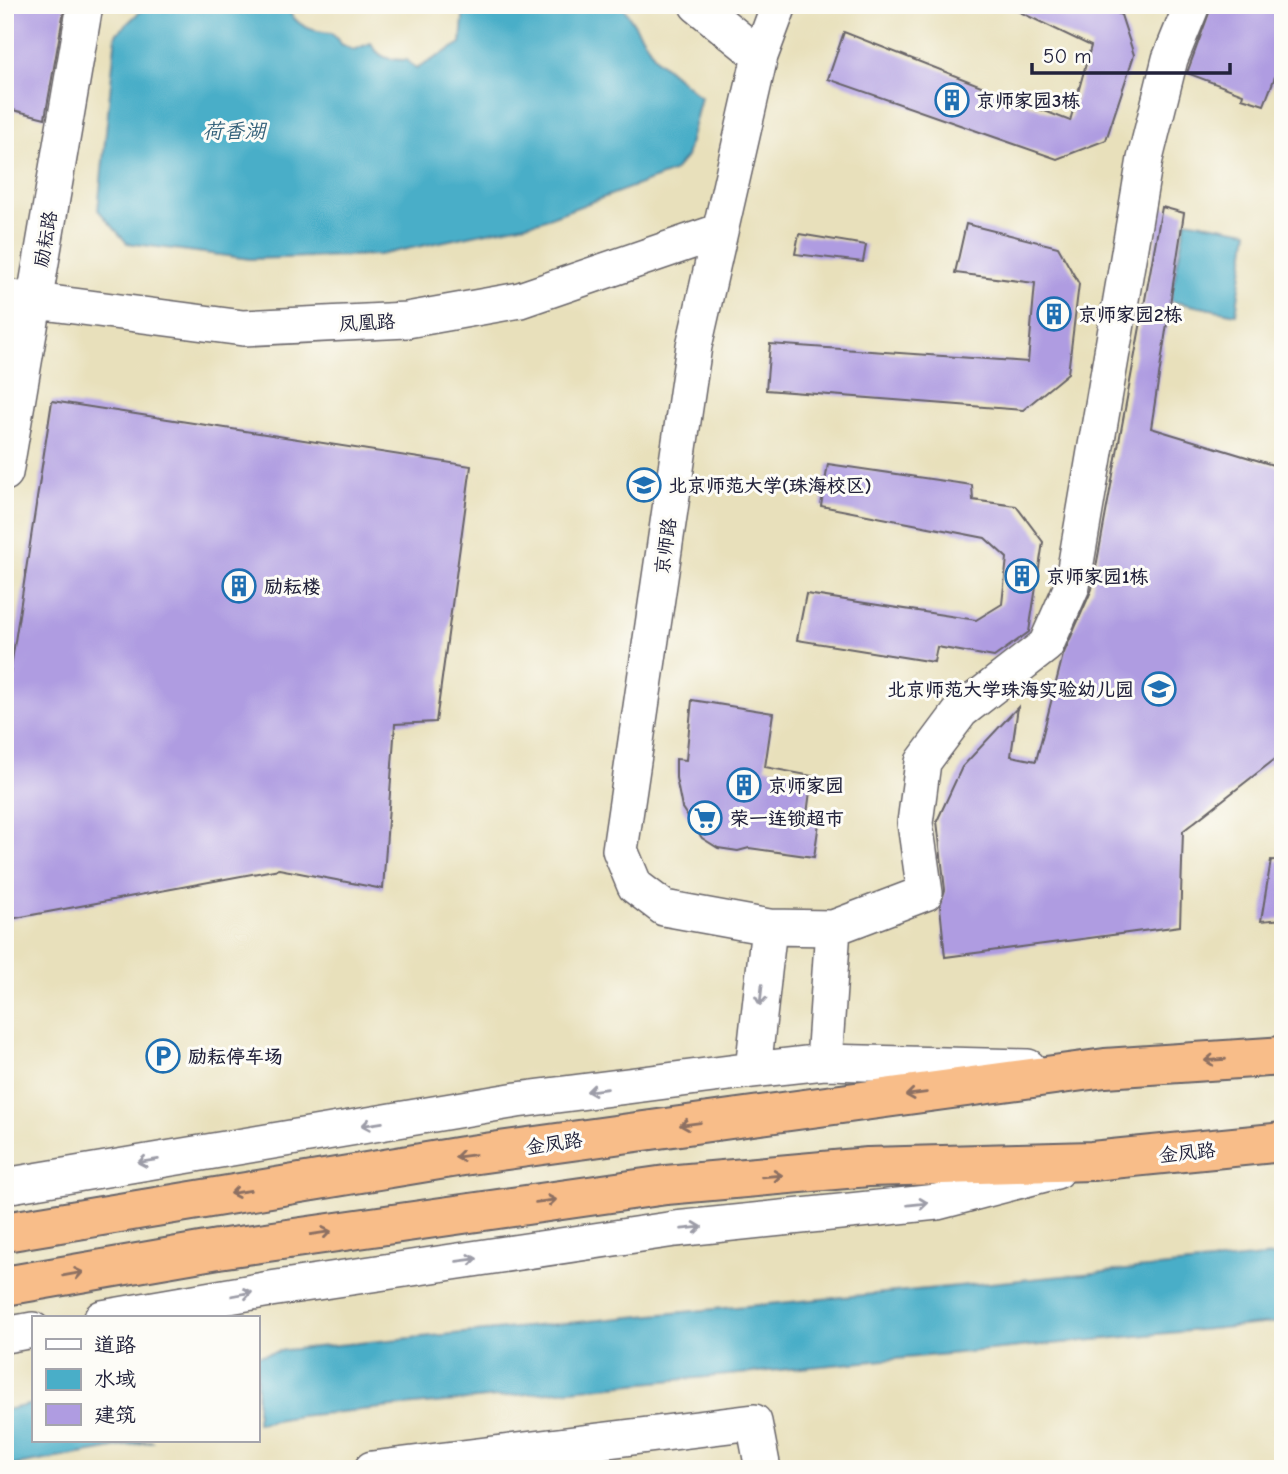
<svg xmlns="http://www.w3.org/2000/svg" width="1288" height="1474" viewBox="0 0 1288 1474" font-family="'Comic Neue','LXGW WenKai TC',sans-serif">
<rect width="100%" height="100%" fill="#fdfcf7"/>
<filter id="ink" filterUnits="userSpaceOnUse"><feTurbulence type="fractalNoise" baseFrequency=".0143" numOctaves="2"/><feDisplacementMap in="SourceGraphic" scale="14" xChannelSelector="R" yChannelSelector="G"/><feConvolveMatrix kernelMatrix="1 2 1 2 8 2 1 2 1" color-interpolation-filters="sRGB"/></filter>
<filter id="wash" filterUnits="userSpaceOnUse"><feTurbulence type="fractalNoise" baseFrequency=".00686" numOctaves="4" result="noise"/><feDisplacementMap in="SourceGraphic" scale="28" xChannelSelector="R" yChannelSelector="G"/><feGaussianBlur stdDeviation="1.57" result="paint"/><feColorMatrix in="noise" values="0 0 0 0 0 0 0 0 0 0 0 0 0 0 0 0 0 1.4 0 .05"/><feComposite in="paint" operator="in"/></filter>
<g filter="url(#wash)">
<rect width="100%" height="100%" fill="#e8e0bb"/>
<path fill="#49aec8" stroke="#366882" stroke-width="2" d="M147,5h138c11,21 24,26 47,28l9,11 12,6 18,-7c8,16 19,17 36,17l9,9 45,-26 3,-38h158l35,55 44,37 -15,60 -13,15 -133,49 -161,34 -129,4 -123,-16 -29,-33 18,-176z
M1186,220l62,11 -12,83 -66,-13z
M1283,1255v67l-984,94 -42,7v-67l28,-6z
M33,1404v37h121l-149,26v-57z"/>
<g id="blocks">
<path fill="#af9ce1" d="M5,5h60l-20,113 -40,-10z
M1005,5h97l19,10 13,40 -28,85 -49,19 -229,-80 16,-47 226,89 21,-75z
M1212,5h71v51l-19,49 -22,-7 1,-4 -56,-21z
M1162,207l22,6 -33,215 132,40v285l-100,78 -3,95 -235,31 -5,-51 5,-16 -8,-69 25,-54 56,-60 -7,49 25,5 27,-106 29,-66z
M966,224l92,23 21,37 -11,89 -45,37 -257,-20 4,-46 258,18 7,-79 -80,-10z
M799,234l67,11 -3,17 -68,-8z
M52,401l419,65 -35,256 -41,2 -12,165 -104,-20 -274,51v-214z
M828,464l144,21 1,15 43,6 27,36 -14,90 -35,25 -57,-10 -3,15 -137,-22 9,-46 170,26 26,-16 5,-46 -22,-20 -164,-32z
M692,700l81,13 -8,54 47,9 -6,46 13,1 -5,34 -65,-9 -11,3 -20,-3 -16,-10 -20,-30 -6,-30v-19l10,1z
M1271,860l12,1v58l-22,2z"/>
</g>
</g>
<g filter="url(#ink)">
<use href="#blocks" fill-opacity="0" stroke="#676468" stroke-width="2"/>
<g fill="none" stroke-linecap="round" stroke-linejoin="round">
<defs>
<path id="minor" d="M697,5l63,51
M779,5l-19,51 -66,290 -74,504 15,36 29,22 105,19 64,1 92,-35 -10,-70 8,-61 38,-51 85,-66 26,-59 73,-427 25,-100 22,-54
M5,297l238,31 164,-8 113,-20 198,-68
M5,473l80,-468
M824,1062l9,-134
M753,1070l16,-143
M5,1186l512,-86 236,-30 71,-8 204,5
M102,1318l168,-29 405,-60 262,-27 119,-31
M5,1335l28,-5
M372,1469l382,-47 9,47"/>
<path id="highway" d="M5,1232l458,-76 246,-34 396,-54 178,-12
M5,1286l213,-37 448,-64 202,-18 224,-6 191,-19"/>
</defs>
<use href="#minor" stroke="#676468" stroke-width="38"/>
<use href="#highway" stroke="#676468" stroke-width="42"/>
<use href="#minor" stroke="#fff" stroke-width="35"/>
<use href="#highway" stroke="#f8bd89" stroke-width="38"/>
</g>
<defs><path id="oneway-shaft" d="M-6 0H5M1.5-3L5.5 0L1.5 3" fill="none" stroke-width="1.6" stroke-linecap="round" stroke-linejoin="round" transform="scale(1.75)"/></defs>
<g stroke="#9c9ca7">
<use href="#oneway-shaft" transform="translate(761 995) rotate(96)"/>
<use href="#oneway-shaft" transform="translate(597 1090) rotate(173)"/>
<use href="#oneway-shaft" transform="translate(372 1124) rotate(171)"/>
<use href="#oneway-shaft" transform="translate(148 1161) rotate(171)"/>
<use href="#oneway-shaft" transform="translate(918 1204) rotate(-6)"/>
<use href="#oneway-shaft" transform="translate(692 1228) rotate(-6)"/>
<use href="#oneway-shaft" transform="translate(467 1260) rotate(-8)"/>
<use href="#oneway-shaft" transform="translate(242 1294) rotate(-10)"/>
</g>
<g stroke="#8d7062">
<use href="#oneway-shaft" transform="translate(1215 1060) rotate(176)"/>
<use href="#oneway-shaft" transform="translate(916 1094) rotate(172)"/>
<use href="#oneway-shaft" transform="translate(690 1124) rotate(172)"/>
<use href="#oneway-shaft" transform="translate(465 1156) rotate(172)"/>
<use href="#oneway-shaft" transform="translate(772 1176) rotate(-5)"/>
<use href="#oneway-shaft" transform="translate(240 1192) rotate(171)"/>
<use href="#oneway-shaft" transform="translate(546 1201) rotate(-8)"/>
<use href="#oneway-shaft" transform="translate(321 1233) rotate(-9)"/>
<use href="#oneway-shaft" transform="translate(73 1274) rotate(-10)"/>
</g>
</g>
<defs>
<symbol id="building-ring" viewBox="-11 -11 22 22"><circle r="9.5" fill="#fdfcf7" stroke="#1f6fb2" stroke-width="1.5"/><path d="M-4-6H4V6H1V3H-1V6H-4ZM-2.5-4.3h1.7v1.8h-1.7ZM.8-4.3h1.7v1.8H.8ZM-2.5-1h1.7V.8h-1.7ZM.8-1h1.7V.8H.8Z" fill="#1f6fb2"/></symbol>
<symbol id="university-ring" viewBox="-11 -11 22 22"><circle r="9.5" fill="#fdfcf7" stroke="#1f6fb2" stroke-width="1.5"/><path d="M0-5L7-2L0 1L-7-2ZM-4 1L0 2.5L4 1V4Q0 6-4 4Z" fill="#1f6fb2"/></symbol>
<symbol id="school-ring" viewBox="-11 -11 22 22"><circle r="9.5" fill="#fdfcf7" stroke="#1f6fb2" stroke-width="1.5"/><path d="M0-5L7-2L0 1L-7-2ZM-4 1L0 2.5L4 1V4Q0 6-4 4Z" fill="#1f6fb2"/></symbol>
<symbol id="supermarket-ring" viewBox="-11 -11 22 22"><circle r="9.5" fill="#fdfcf7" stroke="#1f6fb2" stroke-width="1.5"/><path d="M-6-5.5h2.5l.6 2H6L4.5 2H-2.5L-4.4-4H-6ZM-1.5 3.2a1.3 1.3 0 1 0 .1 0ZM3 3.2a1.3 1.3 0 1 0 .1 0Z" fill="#1f6fb2"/></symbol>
<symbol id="parking-ring" viewBox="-11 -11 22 22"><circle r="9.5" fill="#fdfcf7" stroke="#1f6fb2" stroke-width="1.5"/><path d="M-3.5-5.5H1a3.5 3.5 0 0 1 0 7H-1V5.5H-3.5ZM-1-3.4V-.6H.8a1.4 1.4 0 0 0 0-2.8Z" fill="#1f6fb2"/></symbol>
</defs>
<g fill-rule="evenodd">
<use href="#building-ring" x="933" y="81" width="38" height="38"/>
<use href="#building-ring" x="1035" y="295" width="38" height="38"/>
<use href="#university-ring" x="625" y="466" width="38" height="38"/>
<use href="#building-ring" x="1003" y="557" width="38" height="38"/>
<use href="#building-ring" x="220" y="567" width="38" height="38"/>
<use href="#school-ring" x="1140" y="670" width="38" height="38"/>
<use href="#building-ring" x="725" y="766" width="38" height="38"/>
<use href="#supermarket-ring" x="686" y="799" width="38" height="38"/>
<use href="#parking-ring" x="144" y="1037" width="38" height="38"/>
</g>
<g text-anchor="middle" stroke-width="6" stroke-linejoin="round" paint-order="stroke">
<g font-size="19" font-weight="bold" fill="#22223b" stroke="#fdfcf7" text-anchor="start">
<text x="976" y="107">京师家园3栋</text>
<text x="1078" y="321">京师家园2栋</text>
<text x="668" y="492">北京师范大学(珠海校区)</text>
<text x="1046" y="583">京师家园1栋</text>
<text x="264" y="593">励耘楼</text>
<text x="1134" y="696" text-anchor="end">北京师范大学珠海实验幼儿园</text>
<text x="768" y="792">京师家园</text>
<text x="730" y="825">荣一连锁超市</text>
<text x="188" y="1063">励耘停车场</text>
</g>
<g font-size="19" fill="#22223b" stroke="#fdfcf7">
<text transform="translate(45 239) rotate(-80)" y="7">励耘路</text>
<text transform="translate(367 322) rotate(-3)" y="7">凤凰路</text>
<text transform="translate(665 546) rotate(-82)" y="7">京师路</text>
<text transform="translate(554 1143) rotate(-8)" y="7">金凤路</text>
<text transform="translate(1187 1152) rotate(-6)" y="7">金凤路</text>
</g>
<g font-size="21" font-style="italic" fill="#34617a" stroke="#fdfcf7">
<text x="234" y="138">荷香湖</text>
</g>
</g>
<rect width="1288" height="1474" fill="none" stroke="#fdfcf7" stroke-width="28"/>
<rect x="32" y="1316" width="228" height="126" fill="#fdfcf7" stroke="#a5a5ac" stroke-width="2"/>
<rect x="46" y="1339" width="35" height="10" fill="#ffffff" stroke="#a5a5ac" stroke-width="2"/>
<text x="94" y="1352" font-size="21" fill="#22223b">道路</text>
<rect x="46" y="1369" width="35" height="21" fill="#49aec8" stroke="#a5a5ac" stroke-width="2"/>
<text x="94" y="1386" font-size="21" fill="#22223b">水域</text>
<rect x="46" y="1404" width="35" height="21" fill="#af9ce1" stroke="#a5a5ac" stroke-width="2"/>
<text x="94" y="1422" font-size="21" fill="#22223b">建筑</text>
<path d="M1032 63v10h198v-10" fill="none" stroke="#22223b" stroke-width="3.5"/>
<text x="1043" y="63" font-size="21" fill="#22223b" stroke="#fdfcf7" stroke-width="5" paint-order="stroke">50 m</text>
</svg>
